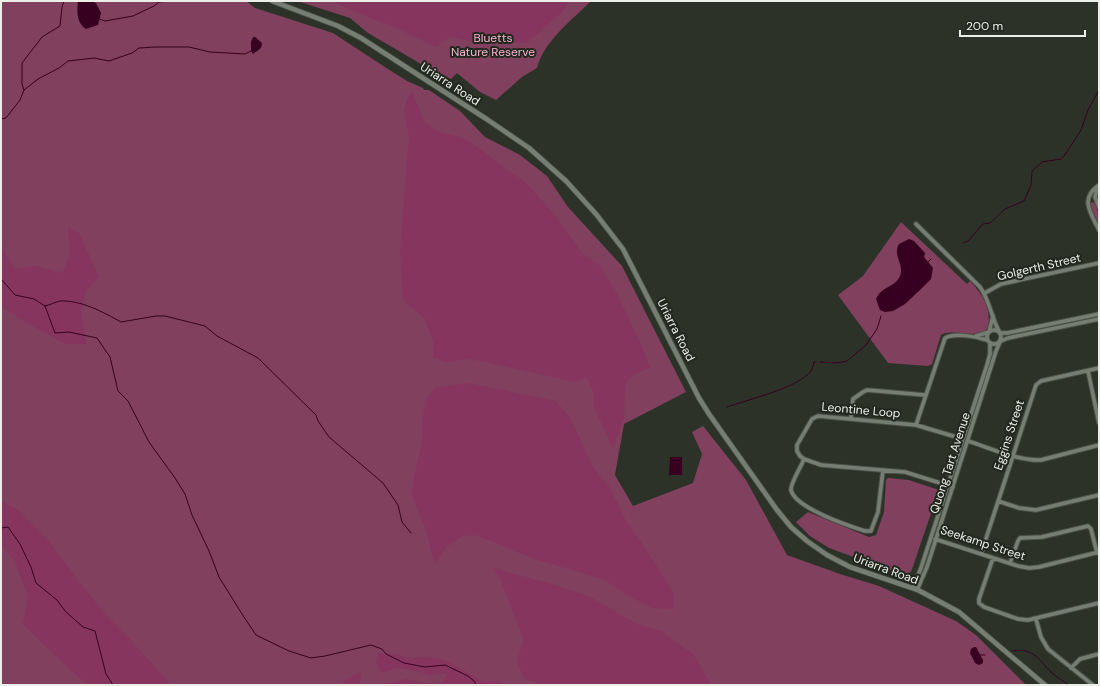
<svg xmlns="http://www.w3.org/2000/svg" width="1100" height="686" viewBox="0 0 1100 686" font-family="'DM Sans',sans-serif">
<rect width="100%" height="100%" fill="#2c3228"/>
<path fill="#80405e" d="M1,1h245l9,7 78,25 58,38 16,10 16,7 1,2h5l31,21 25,26 35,18 27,21 21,31 54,59 64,126 -62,32 -9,51 18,31 60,-23 9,-29 -10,-22 11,-6 43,54 41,75 53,19 39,12 77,35 20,14 50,50h-1025z
M297,1h294c-19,19 -47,40 -54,67l-15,9 -26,23 -16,-8 -23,-19 -6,6 -18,-8 -65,-38 -18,-15z
M1092,202l3,1 3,5 -1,1 2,5v13l-9,-19v-4z
M901,222l66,62 3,-3c6,6 11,13 15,20 3,9 9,30 -5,32 -12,3 -25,-3 -37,1l-2,1 -9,29 -4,2 -40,-3 -50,-68 25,-19z
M888,478l21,2 30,10 -28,82 -8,3 -74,-27 -19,-12 -14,-14 12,-10 61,25 7,-2 8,-23 2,-32z"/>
<path fill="#86355e" d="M331,1h238l-7,11 -35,31 -56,-2 -21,-4 -14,10 -46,-22 -15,-5z
M412,92l13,31 16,10 20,4 15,9 50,37 29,32 26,37 19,14 15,24 25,52 10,25 -16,8 -9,8 -1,35 -11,31 -19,-43v-13l-8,-16 -11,5 -89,-20 -18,-3 -22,3 -13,-5v-16l-8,-22 -22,-19 -3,-48 9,-115 -5,-26 3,-12z
M68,228l11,5 20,44 -13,14 -5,20 5,33h-21l-43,-24 -21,-14v-65l3,11 11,17 22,-3 26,7 7,-20z
M468,383l88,18 14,17 23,49 17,21 15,31 22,32 26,41 1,17 -22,-1 -25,-13 -24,-16 -69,-20 -58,-24 -13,1 -17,11 -11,17 -9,-34 -14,-35 2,-18 8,-34v-15l3,-27 10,-13z
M1,500l18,11 26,26 58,75 26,26 42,47h-83l-20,-17 -45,-44 5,-27 -13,-36 -14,-16z
M492,568l56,15 42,14 49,28 22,6 33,24 17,30h-169l-18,-6 -7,-18 7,-21 -24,-62z
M378,653l18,1 15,4 13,-1 21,3 38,21h18l4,4h-128l30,-6 18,4 17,-1 6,-9 -18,2 -21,-6 -13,-1 -14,5 -6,-10z
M360,672l1,7 -3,6h-18l11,-8z"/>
<path fill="#380020" d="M78,1h12l6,2 5,10 -3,12 -12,4c-10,-6 -9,-19 -8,-28z
M253,37h2l7,6 -1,5 -8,6 -2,-3v-9z
M909,239l5,2 11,12 -1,4 9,11 -2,11 -10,10 -16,15 -12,7 -8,1 -5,-2 -4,-11c6,-13 17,-11 23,-21 6,-11 -3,-18 -2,-28 0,-2 1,-4 2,-6z
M670,457h12v18h-13z
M974,647h2l7,13v3l-4,2 -4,-2 -5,-10 1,-4z"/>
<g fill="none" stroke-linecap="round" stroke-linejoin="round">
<path stroke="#380020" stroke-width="1" d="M99,19l6,2 28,-5 21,-10 5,-4 11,-1
M24,90l-2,-6v-21l20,-26 18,-11 2,-19 2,-6
M1,119l5,-1 14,-18 4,-10 14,-11 21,-11 9,-7 26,-3 15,3 23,-8 7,-5 16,-1h34l21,5 35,2 6,-3
M963,243l5,-2 15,-17 7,-1 15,-14 19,-8 7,-16 1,-14 10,-9 19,-3 3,-3 17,-26 7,-20 11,-20
M927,263l4,-4
M1,279l14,16 19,4 11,7 10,27 14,-1 28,6 13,19 8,34 10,10 21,41 26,36 10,16 7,21 17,36 10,26 23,37 14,21 33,16 22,7 14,-2 46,-11 11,4 4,5 18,9 21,4 20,-2 23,11 7,6v3
M45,306c5,-1 10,-4 15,-5 21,-1 43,11 61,21l35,-6h9l40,10 12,10 41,22 58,57 2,6 11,16 54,46 15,22 4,17 9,11
M820,362l16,1 11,-2 19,-16 11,-16 4,-13
M727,407c20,-7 65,-18 80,-32 5,-4 6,-8 7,-13h2
M1,528l7,-1 12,17 11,23 5,16 21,17 8,11 18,16 12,4 11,43 7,11
M1012,651c21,-4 26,8 39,21 5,5 12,9 18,13
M979,655h6"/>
<defs>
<path id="minor" d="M1099,185c-20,14 -8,28 0,45
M1098,186l-3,11 4,10
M916,224l64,63c10,14 11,30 19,44
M985,293l16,-9 98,-21
M987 337a7 7 0 1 1 14 0a7 7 0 1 1-14 0Z
M989,332l4,-16
M1001,333h6l92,-19
M976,336l13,-4
M1001,341l7,-3 91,-19
M1088,371l11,52
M851,418l2,-19 10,-7 4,-2 58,5
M916,425l29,-87c10,-6 32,-1 42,2
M968,441c22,7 50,20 73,19l58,-15
M804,459c-2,6 -14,25 -13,31 4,18 58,36 74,41h6l1,-3 6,-16 5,-42
M953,487l-48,-15 -84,-7 -17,-6 -4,-3 -3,-5v-6l15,-26 6,-3 98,9 47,14
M998,501l21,7 17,2 63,-15
M935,539l83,27 11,2 10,-1 60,-15
M981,554l55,-169 5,-4 58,-13
M993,558l-14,41v4l5,4 34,12 10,1 71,-17
M1010,563l8,-22 2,-3 22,-1 46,-11 3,3 6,24
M913,588l8,-20 66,-203 3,-11v-11
M917,590l10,-23 69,-216 4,-9
M1036,619l5,18 7,12 45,36
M1071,668l9,-9 19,-5"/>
<path id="tertiary" d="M272,1l66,25 23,12 127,82 41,28 37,33 30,33 27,35 76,149 10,16 68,96 14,17 16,14 20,14 23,12 68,23 41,22 86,73"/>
</defs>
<use href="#minor" stroke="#4c5148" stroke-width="5.5"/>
<use href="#tertiary" stroke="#4c5148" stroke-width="6"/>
<use href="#minor" stroke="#767d72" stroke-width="3.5"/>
<use href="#tertiary" stroke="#767d72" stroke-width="4.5"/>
</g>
<g text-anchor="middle" stroke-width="4" stroke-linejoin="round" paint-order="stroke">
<g font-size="12" fill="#f9b3d1" stroke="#22281e">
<text x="493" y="42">Bluetts<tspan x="493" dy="14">Nature Reserve</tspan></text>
</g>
<g font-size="12" fill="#ebefe8" stroke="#22281e">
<text transform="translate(450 84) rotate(33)" y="4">Uriarra Road</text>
<text transform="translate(1039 267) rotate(-13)" y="4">Golgerth Street</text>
<text transform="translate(676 330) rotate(63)" y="4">Uriarra Road</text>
<text transform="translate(861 410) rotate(5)" y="4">Leontine Loop</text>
<text transform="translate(1009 435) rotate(-72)" y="4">Eggins Street</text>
<text transform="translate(950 463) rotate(-72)" y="4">Quong Tart Avenue</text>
<text transform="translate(983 543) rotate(18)" y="4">Seekamp Street</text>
<text transform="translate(886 569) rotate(20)" y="4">Uriarra Road</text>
</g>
</g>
<rect width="1100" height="686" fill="none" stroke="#ebefe8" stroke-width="4"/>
<path d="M960 30v6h125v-6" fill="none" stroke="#ebefe8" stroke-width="2"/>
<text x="966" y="30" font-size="12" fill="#ebefe8" stroke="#22281e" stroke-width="3" paint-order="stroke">200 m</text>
</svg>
